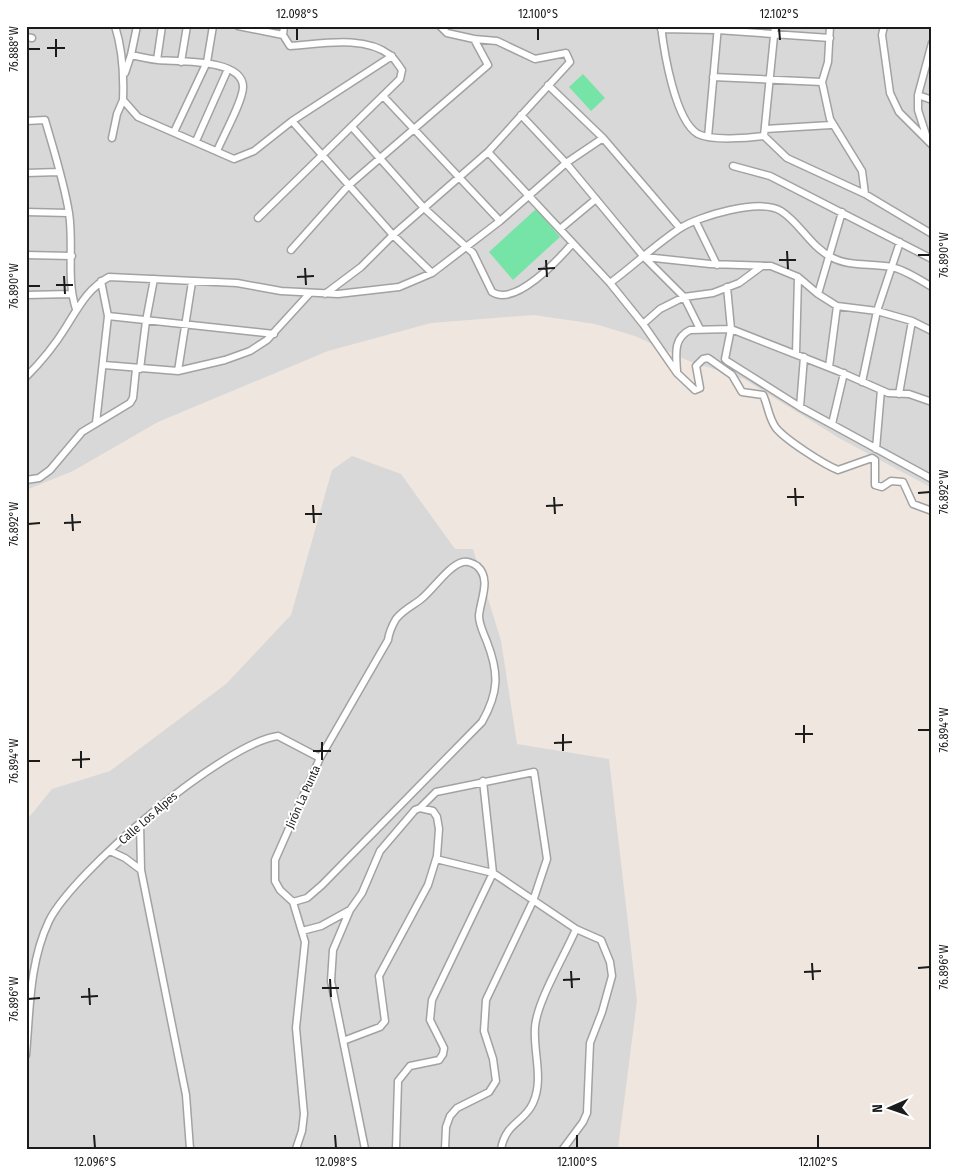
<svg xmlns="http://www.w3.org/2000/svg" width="958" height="1175" viewBox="0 0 958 1175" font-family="'Fira Sans Condensed',sans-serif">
<rect width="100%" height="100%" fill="#eee6df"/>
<path fill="#d9d8d8" d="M26,26h906v462l-93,-50 -95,-59 -55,-18 -54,-25 -40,-12 -61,-9 -103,8 -103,28 -170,71 -85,49 -47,19z
M352,456l49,18 54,75h18l28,92 16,103 92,15 28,242 -19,148h-592v-328l26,-32 58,-18 116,-87 65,-69 41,-145z"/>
<path fill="#76e4a7" d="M583,74l22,24 -14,13 -22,-24z
M536,209l24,28 -47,43 -24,-28z"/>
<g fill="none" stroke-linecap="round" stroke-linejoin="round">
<defs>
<path id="street" d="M115,26c8,25 9,49 8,74l15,17 96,42 20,-8 38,-30 100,-65
M238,26l45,9
M661,26c3,26 14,95 37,108 14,7 50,4 66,2
M830,26l-2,36 -6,20 8,37 32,52 3,23
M884,26l-2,9 8,58 9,19 33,33
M661,29l56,1 113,8
M26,37l6,1
M131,55c9,2 18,4 27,5 18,2 85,-2 85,27 0,14 -20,49 -26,64
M157,60l5,-34
M181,62l6,-36
M125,73l6,-18 6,-29
M713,77l109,5
M548,85l55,53 77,90
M918,95l14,5
M383,96l117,125
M521,115l45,48 78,94 40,40 16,32
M26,121l19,-1c9,31 19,62 24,93 5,32 -3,66 7,96
M292,121l101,114 39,38
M352,127l72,81 49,45 19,39c23,15 66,-32 80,-48
M765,129l66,-4
M174,132l33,-70 6,-36
M764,136l23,22 78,36 67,40
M764,136l11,-110
M708,137l10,-111
M112,138l5,-24 6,-14
M196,141l32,-72
M928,141l-10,-31v-15l14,-52
M488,152l122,131 33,41 34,49 18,17 5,-2 -4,-22 7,-7 5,-1 24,17 10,17 21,3c5,10 5,22 13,33 10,12 47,36 62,42l34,-12 3,2v25l7,2 9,-6 12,1 10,22 19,7
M733,166l37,10 162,83
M26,173l33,-1
M26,212l43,1
M258,218l142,-139 2,-9c-4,-5 -7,-11 -12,-15 -26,-20 -69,-11 -100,-9l-7,-11 1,-9
M696,222l21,43
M560,229l36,-30
M291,250l58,-65 139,-120 -14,-26
M26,255l46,1
M645,257l65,7 61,2 27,11 20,17 19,12 40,5 35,10 20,10
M610,283c23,-17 45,-38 69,-54 19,-13 81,-31 102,-18 19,12 29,35 50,46 18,10 40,6 60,10 13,2 29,13 41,20
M727,287l4,42 -6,30 2,2 73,46 132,72
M325,294l36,-27 32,-32 95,-83 82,-90 -4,-9 -31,6 -38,-18 -23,-2 -27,-6 -7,-7
M818,294l24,-82
M26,295l45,-1
M108,316l166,18
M643,324l17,-15 24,-12 29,-4 26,-10 23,-17
M796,354l2,-77
M104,365l74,6 47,-11 25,-9 17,-11 43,-47
M829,367l8,-61
M140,369l6,-48 8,-42
M178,371l14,-89
M677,371c-1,-16 -4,-33 13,-41l41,-1 107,42 50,22 21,1 23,8
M26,377c15,-15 29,-32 40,-50 12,-19 22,-39 43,-50l128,6 44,8 57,3 61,-7 33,-14 68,-52 66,-58 37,-25
M862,382l15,-71 23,-69
M899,394l13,-73
M800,407l4,-50
M96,423l12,-107 -7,-35
M832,424l12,-51
M876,449l5,-59
M26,480l13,-2 11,-8 32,-38 48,-29 3,-5 3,-29
M420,808l16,-16 98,-20 13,87 -14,42 -47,99 -2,31 9,28 3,22 -7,11 -32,16 -7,8 -4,11 -1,22
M140,823l1,47 45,225 4,54
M110,851l15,7 16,12
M436,859l57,14 83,56 25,11 9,22 2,14 -10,36 -12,31 -3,70 -4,9 -20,27
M293,902l14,-4 15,-13 160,-163c17,-30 17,-49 5,-80 -3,-8 -8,-17 -8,-26 1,-16 13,-37 -2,-50 -4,-3 -10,-5 -14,-4 -14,3 -31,29 -43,38 -8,6 -17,10 -24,19 -3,5 -7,14 -8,21l-68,118 -45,102v21l5,9 13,12 12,40 -9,86 8,86 -2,17 -6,18
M350,910l-17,40 -2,31 34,168
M302,931l19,-5 29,-16 12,-17 18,-42 35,-41 5,-2 13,3 4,6 2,12 -2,27 -9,29 -49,91 6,45 -5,6 -37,14
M26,1055c4,-45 3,-92 23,-134 24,-49 175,-178 229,-185l42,22
M396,1149l2,-68 12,-15 29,-6 4,-6 1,-6 -14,-28 2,-20 61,-127 -10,-92
M501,1149c5,-27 23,-26 32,-46 11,-24 0,-51 2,-76 2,-26 30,-72 41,-98"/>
</defs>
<use href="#street" stroke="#a2a2a2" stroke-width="9"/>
<use href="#street" stroke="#fff" stroke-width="6"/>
</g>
<path fill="none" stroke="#1b1b1b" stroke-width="2" d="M297,28v12M538,28v12M779,28l1,12M56,39v18M47,48h18M28,49h12M787,251l1,18M918,255h12M546,260l1,17M779,260h17M305,268l1,17M538,269l17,-1M64,276l1,18M297,277l17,-1M56,285h17M28,286h12M795,488l1,18M918,493l12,-1M554,497l1,17M787,497h17M313,505l1,18M546,506l17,-1M72,514l1,17M305,514h17M64,523l17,-1M28,524l12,-1M804,725v18M918,730h12M563,734v17M795,734h18M322,742v18M554,743l18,-1M81,751v17M313,751h18M72,760l18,-1M28,761h12M812,963l1,17M918,968l12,-1M571,971l1,17M804,972l17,-1M330,979l1,18M563,980l17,-1M89,988l1,17M322,988h17M81,997l17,-1M28,999l12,-1M94,1135l1,13M335,1135l1,13M577,1135v13M818,1135v13"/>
<g text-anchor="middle" stroke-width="4" stroke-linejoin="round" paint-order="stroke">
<g font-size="12" fill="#1b1b1b" stroke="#fff">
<text transform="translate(303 797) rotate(-66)" y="4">Jirón La Punta</text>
<text transform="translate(148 818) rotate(-41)" y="4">Calle Los Alpes</text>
</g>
</g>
<rect width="958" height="1175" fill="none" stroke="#ffffff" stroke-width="55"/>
<g transform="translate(890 1108) rotate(268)" stroke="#ffffff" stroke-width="4" paint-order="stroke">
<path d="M0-4L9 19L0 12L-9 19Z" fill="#1b1b1b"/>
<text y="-8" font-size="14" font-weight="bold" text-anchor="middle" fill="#1b1b1b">N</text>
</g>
<rect x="28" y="28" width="902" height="1120" fill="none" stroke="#1b1b1b" stroke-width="2"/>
<g font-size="12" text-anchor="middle" fill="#1b1b1b">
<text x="297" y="18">12.098°S</text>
<text x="538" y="18">12.100°S</text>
<text x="779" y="18">12.102°S</text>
<text transform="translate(14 49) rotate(-90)" y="4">76.888°W</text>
<text transform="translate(944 255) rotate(-90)" y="4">76.890°W</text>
<text transform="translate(14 286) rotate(-90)" y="4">76.890°W</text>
<text transform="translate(944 492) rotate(-90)" y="4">76.892°W</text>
<text transform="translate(14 524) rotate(-90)" y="4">76.892°W</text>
<text transform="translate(944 730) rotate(-90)" y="4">76.894°W</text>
<text transform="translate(14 761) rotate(-90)" y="4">76.894°W</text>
<text transform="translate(944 967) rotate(-90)" y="4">76.896°W</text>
<text transform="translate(14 999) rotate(-90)" y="4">76.896°W</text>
<text x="95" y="1166">12.096°S</text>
<text x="336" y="1166">12.098°S</text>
<text x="577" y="1166">12.100°S</text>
<text x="818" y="1166">12.102°S</text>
</g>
</svg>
